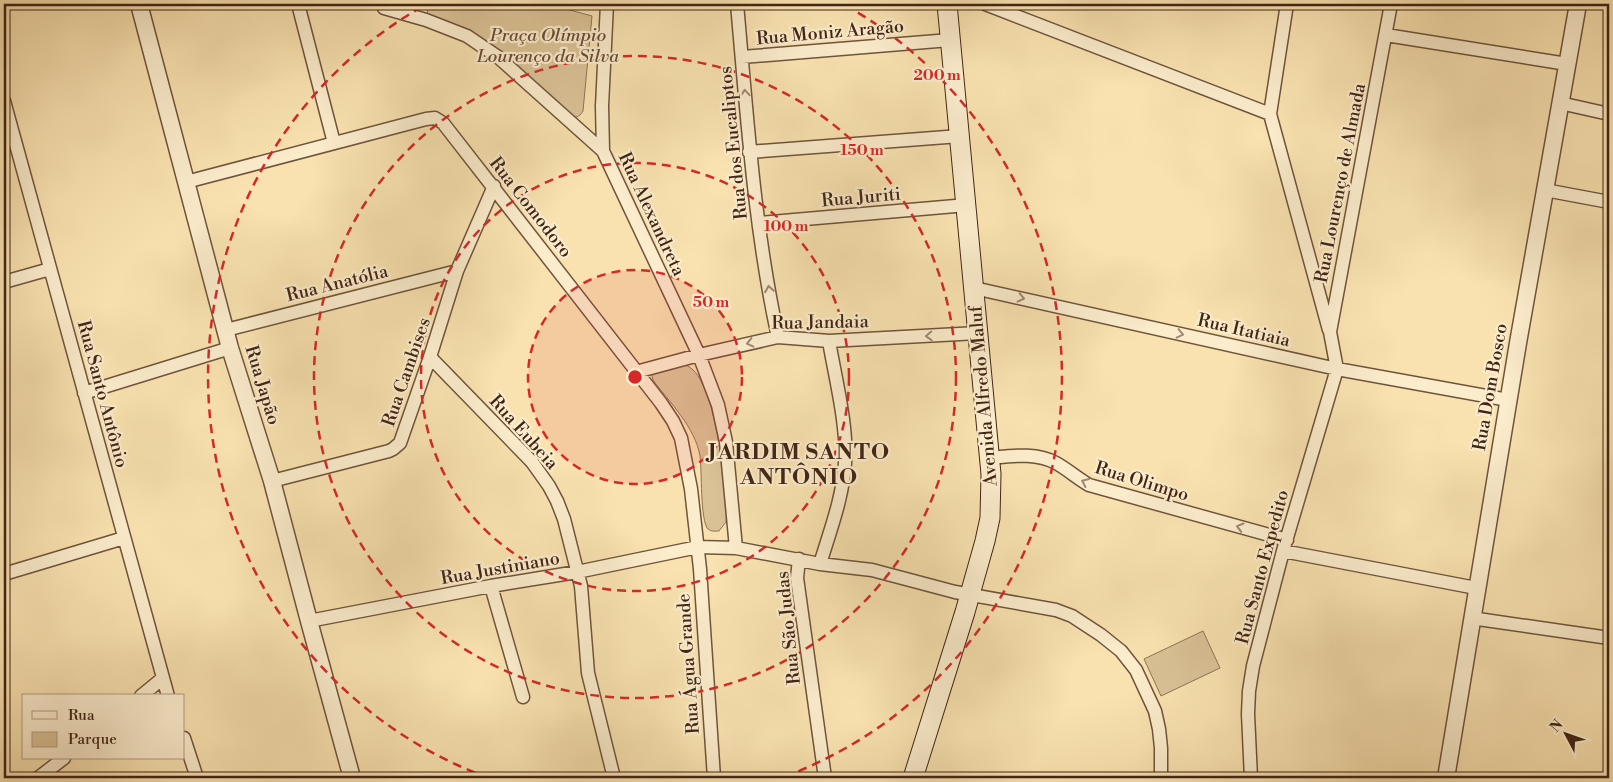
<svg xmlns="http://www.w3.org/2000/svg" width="1613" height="782" viewBox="0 0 1613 782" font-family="'Libre Bodoni',serif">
<rect width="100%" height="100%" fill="#f9e2b0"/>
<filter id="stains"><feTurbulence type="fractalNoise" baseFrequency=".004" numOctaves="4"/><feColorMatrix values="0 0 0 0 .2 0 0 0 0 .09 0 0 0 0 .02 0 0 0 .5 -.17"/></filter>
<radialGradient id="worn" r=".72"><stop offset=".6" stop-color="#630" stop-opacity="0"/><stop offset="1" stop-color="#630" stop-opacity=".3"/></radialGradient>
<path fill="#dac296" stroke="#8e7456" d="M428,4h120l44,12 -9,95c-3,5 -5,6 -11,7l-51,-44 -94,-59z
M685,365c31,9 39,117 42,146l-1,11 -7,9c-4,0 -7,1 -11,-2 -8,-8 -6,-60 -8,-73 -5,-29 -30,-53 -47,-76l-1,-4 1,-3z
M1203,631l17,37 -59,28 -17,-37z"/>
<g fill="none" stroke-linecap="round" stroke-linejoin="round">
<defs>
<path id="minor" d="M298,4l36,139
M607,4l-5,102 1,45 96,204 19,50 8,37 10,106
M737,4c10,111 17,223 41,333
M985,4l285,110
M1287,4l-17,110 59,216
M384,8l42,12 41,16 31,21 105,94
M1386,35l181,29
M742,57l208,-17
M4,101l164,595
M1560,103l49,11
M749,152l211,-16
M186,182l240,-63 9,-1 8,5 218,280 12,18 8,17 10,51 9,80 14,209
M1545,190l64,12
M759,223l208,-18
M4,282l46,-13
M974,288l363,81 171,31
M226,330l231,-59
M430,357l102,105 17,24 8,15 7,18 17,67 7,87 26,105
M636,372l63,-17 79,-18 51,4 149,-8
M84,393l146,-45
M990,458c22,-2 46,-6 66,5 11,6 21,15 33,22l198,55
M272,481l117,-30 4,-2 7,-6 30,-86 27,-86 37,-85
M1283,551l193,37
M799,559l-2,19 28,200
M820,564c10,-33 23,-67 25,-101 3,-36 -10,-86 -16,-122
M4,574l120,-36
M491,586l32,111
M1471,618l138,20
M309,621l182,-35 86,-14 121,-25 38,1 84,16 52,6 83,22 101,18 16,6 29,19 20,16 15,19 19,41 4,18 2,19v30
M141,696l22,-18
M184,738l13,40
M38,778l26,-20
M1251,778l-3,-64 1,-23 4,-25 30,-115 54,-182 -7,-37 61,-328"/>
<path id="tertiary" d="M139,4l91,344 42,133 37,140 43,157
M1446,778l72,-435 60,-339"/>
<path id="secondary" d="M913,778l52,-166 20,-71 5,-23 1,-44 -44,-470"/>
</defs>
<use href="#minor" stroke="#6f543c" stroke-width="15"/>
<use href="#tertiary" stroke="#6f543c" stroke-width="19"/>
<use href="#secondary" stroke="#412516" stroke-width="21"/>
<use href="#minor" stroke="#fbeccc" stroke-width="12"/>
<use href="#tertiary" stroke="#fbeccc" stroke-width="16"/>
<use href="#secondary" stroke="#fbeccc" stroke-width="19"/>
</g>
<defs><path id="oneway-chevron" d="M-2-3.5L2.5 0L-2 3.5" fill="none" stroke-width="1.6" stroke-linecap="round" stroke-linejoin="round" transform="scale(1.25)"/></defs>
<g stroke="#9e8871">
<use href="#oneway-chevron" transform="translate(745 93) rotate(-94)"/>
<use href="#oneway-chevron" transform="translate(769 289) rotate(-99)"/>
<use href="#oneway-chevron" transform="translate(1021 298) rotate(13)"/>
<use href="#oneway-chevron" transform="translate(1180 334) rotate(13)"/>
<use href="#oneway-chevron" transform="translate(929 336) rotate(177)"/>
<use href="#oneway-chevron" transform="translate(750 343) rotate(167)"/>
<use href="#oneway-chevron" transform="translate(1085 482) rotate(-155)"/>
<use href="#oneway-chevron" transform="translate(1240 527) rotate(-164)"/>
</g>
<circle cx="635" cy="377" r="107" fill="#d62828" fill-opacity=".12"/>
<g fill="none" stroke="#d62828" stroke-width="2.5" stroke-dasharray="9 6">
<circle cx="635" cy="377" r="107"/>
<circle cx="635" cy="377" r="214"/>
<circle cx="635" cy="377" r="321"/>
<path d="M489 778A427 427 0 0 1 425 5M845 5A427 427 0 0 1 781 778"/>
</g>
<g text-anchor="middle" stroke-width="4.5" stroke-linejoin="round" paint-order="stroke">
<g font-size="18" fill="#412516" stroke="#fbeccc">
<text transform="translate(830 32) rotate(-5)" y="6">Rua Moniz Aragão</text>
<text transform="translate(733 143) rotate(-96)" y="6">Rua dos Eucaliptos</text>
<text transform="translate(1340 183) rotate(-79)" y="6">Rua Lourenço de Almada</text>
<text transform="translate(861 197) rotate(-5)" y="6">Rua Juriti</text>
<text transform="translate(531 207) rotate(52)" y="6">Rua Comodoro</text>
<text transform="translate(652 214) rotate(65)" y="6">Rua Alexandreta</text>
<text transform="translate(337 283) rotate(-14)" y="6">Rua Anatólia</text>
<text transform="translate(820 322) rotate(-1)" y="6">Rua Jandaia</text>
<text transform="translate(1244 330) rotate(13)" y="6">Rua Itatiaia</text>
<text transform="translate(406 372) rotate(-71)" y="6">Rua Cambises</text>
<text transform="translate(263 385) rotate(73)" y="6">Rua Japão</text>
<text transform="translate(1490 387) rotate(-80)" y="6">Rua Dom Bosco</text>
<text transform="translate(103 394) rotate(75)" y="6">Rua Santo Antônio</text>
<text transform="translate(983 396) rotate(-95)" y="6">Avenida Alfredo Maluf</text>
<text transform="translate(524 432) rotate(48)" y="6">Rua Eubeia</text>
<text transform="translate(1142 481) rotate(17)" y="6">Rua Olimpo</text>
<text transform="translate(1262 567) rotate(-75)" y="6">Rua Santo Expedito</text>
<text transform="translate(500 568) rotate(-10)" y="6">Rua Justiniano</text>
<text transform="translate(788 628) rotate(-96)" y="6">Rua São Judas</text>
<text transform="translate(688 664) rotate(-94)" y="6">Rua Água Grande</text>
</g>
<g font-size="18" font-style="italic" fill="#674c36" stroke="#fbeccc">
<text x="548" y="41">Praça Olímpio<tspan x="548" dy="21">Lourenço da Silva</tspan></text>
</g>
<g font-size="22" font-weight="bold" letter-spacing="1" fill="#412516" stroke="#fbeccc">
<text x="799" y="459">JARDIM SANTO<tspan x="799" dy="25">ANTÔNIO</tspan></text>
</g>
</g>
<circle cx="635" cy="377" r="8" fill="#d62828" stroke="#fbeccc" stroke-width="2.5"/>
<g font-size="15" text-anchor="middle" font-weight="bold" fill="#d62828" stroke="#fbeccc" stroke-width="4.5" stroke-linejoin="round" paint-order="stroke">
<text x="937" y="80">200 m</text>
<text x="862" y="155">150 m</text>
<text x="786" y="231">100 m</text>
<text x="711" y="307">50 m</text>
</g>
<rect width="1613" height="782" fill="none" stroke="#f9e2b0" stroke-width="20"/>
<rect x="5" y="5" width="1603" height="772" fill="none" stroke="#412516" stroke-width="2.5"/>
<rect x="10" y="10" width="1593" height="762" fill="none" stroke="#412516"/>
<rect x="22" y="694" width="162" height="65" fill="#fbeccc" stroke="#b19c83"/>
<rect x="32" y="711" width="25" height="8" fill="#fbeccc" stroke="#b19c83"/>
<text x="68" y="720" font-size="15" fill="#412516">Rua</text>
<rect x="32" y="732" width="25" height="15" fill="#dac296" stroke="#b19c83"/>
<text x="68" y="744" font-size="15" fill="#412516">Parque</text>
<g transform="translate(1566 734) rotate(311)" stroke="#fbeccc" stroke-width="4" paint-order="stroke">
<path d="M0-4L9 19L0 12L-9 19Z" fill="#412516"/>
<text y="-8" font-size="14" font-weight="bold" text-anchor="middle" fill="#412516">N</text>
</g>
<rect width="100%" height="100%" filter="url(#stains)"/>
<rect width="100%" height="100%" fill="url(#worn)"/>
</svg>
